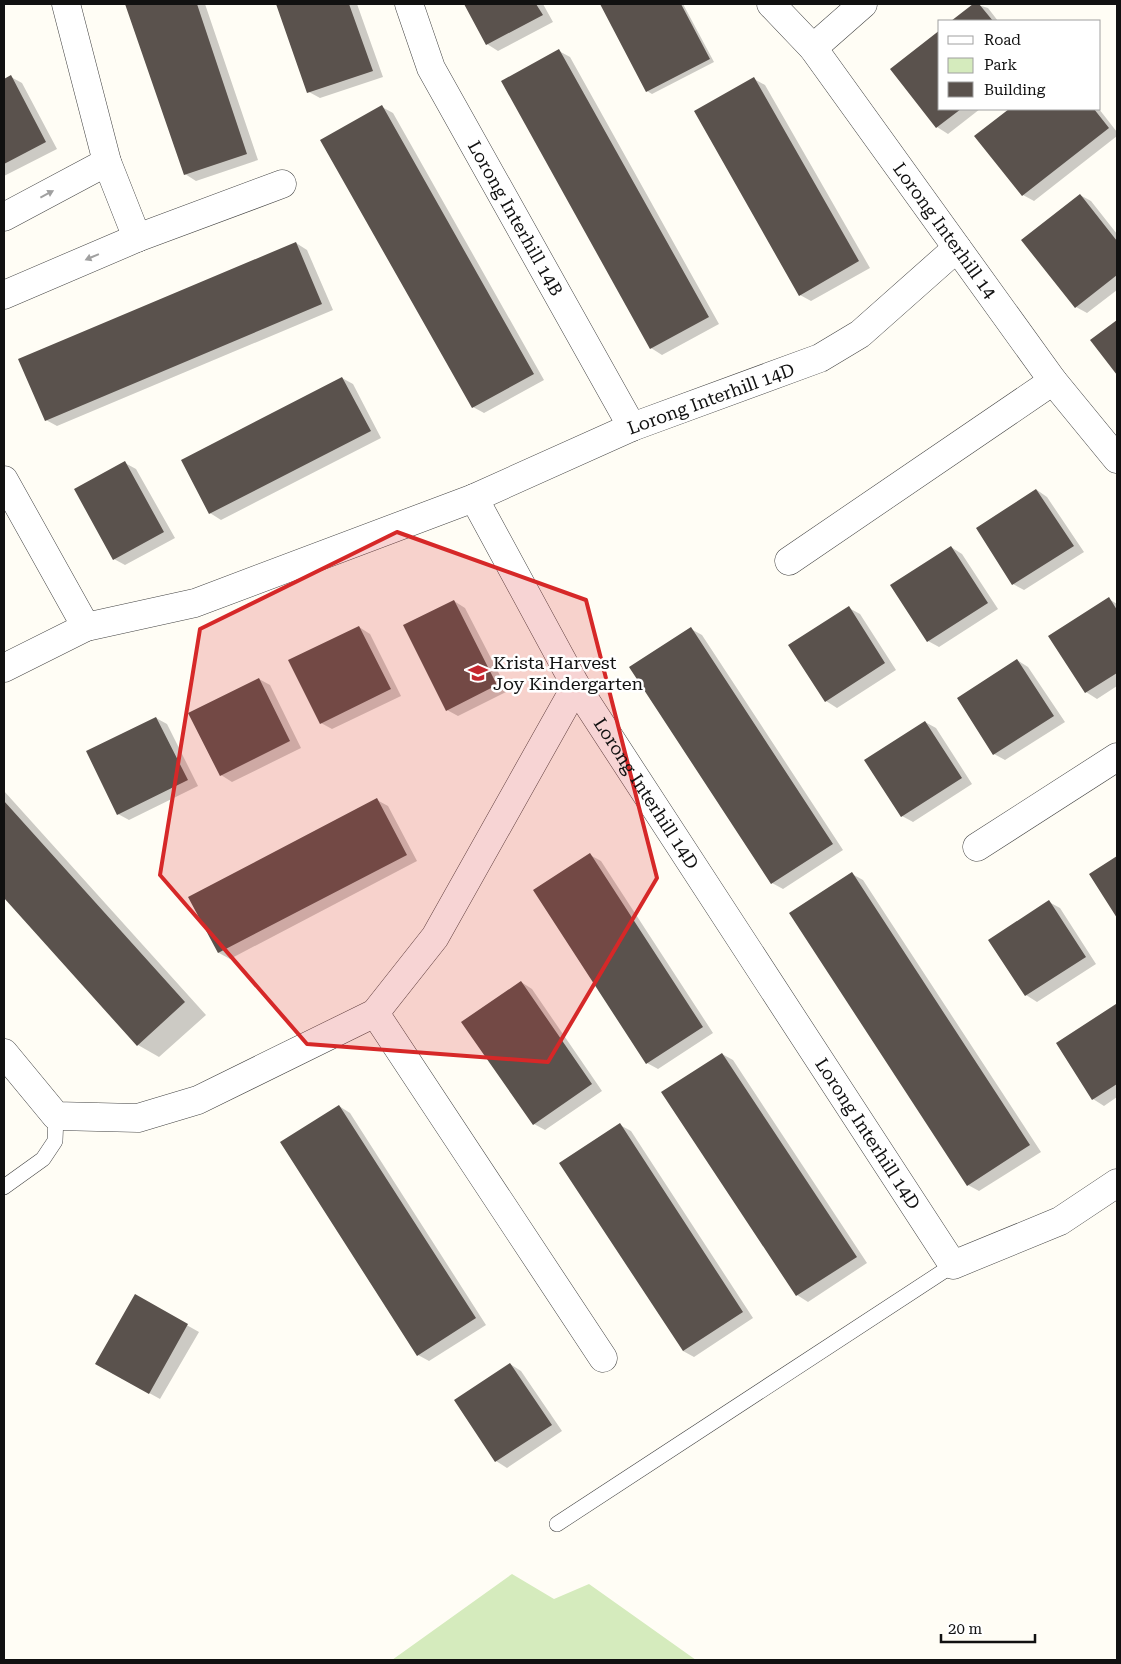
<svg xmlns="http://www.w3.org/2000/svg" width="1121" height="1664" viewBox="0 0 1121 1664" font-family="'Roboto Serif',serif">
<rect width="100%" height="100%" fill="#fffdf5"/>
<path fill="#d5ebbd" d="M512,1574l42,25 35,-15 107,76h-304z"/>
<path fill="#0003" d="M127,4h78l53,156 -62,21 -11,-7z
M278,4h79l26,73 -63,21 -11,-6z
M465,4h78l10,18 -55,29 -11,-7z
M601,4h82l31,58 -62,32 -5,-3z
M975,4l13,4 10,13h-45z
M559,51l11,6 149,267 -57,31 -11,-7z
M891,70l49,39h40l-32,25 -11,-7z
M11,77l11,6 35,66 -53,27v-96z
M754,79l11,6 105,183 -59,33 -11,-6z
M382,107l11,6 151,267 -60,33 -11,-6z
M1011,109h88l18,23v4l-83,65 -11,-6 -47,-59z
M1080,195l11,6 26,33v56l-30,23 -11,-6z
M296,243l11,7 26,60 -276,116 -11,-6z
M1117,321v52l-25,-32z
M342,378l11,6 28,54 -160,82 -11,-7 -27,-53z
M125,463l11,6 39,69 -50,27 -11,-6z
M1037,490l10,7 37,55 -60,38 -11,-6z
M951,547l11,7 36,55 -59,38 -11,-6z
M1109,599l8,5v82l-20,13 -11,-7 -36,-55z
M454,601l11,7 43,83 -50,25 -11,-6z
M849,608l11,6 36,56 -59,38 -11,-7z
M359,627l11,7 31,62 -69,33 -11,-6z
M691,629l11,6 141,215 -60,39 -11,-6z
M1017,660l11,7 37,55 -60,38 -11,-6z
M259,679l11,6 31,63 -69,34 -11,-7z
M156,718l11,6 31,62 -69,34 -11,-6z
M925,722l11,6 36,56 -59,38 -11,-6z
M4,791l202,224 -47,42 -21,-12 -134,-149z
M377,800l11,6 29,55 -187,98 -11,-6 -29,-56z
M590,855l11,6 112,172 -55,36 -11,-6z
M1117,858v58l-26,-41z
M852,874l11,6 178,272 -62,39 -11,-6z
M1049,902l11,6 36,56 -59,38 -11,-7z
M521,982l11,7 70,102 -57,39 -11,-6z
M1116,1006l1,91 -13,9 -11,-7 -36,-55z
M722,1054l11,6 134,203 -59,39 -11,-7z
M339,1106l11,7 136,212 -57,36 -11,-6z
M620,1125l11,6 122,187 -59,39 -11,-6z
M135,1296l64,36 -39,67 -63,-35z
M510,1364l11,7 41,60 -55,37 -11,-7 -41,-60z"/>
<path fill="#5a524d" d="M125,4h72l50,150 -63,21z
M276,4h73l24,67 -66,22z
M464,4h72l7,11 -57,30z
M600,4h81l29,55 -64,33z
M973,4h6l14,17h-42z
M940,30v79h21l-25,19 -46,-59z
M559,49l150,268 -59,32 -149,-268z
M11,75l35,67 -42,22v-85z
M754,77l105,184 -60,35 -105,-185z
M382,105l152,269 -62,34 -152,-268z
M1009,109h85l15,19 -87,68 -48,-60z
M1080,194l37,47v34l-42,33 -54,-68z
M296,242l26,62 -277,117 -27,-62z
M1117,320v55l-27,-35z
M342,377l29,54 -162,83 -28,-54z
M125,461l39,71 -51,28 -39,-71z
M1036,489l38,57 -62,39 -36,-57z
M951,546l37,57 -61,39 -37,-57z
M1109,597l8,13v63l-32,20 -37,-57z
M454,600l43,85 -51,26 -43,-86z
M849,606l36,57 -60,39 -37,-57z
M359,626l32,63 -71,35 -32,-64z
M691,627l142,217 -62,40 -142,-217z
M1017,659l37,57 -61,39 -36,-57z
M259,678l31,63 -70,35 -32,-63z
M156,717l32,63 -71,35 -31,-64z
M925,721l37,57 -61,39 -37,-57z
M377,798l30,57 -189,98 -30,-56z
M4,801l181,201 -48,44 -133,-148z
M590,853l113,174 -57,37 -113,-174z
M1117,856v62l-28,-44z
M852,872l178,273 -63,41 -178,-273z
M1049,900l37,57 -61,39 -37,-56z
M521,981l71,103 -59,41 -72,-103z
M1116,1004l1,80 -25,16 -36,-57z
M722,1053l135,204 -61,39 -135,-204z
M339,1105l137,213 -59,38 -137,-214z
M620,1123l123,189 -60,39 -124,-188z
M135,1294l53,30 -39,70 -54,-30z
M510,1363l42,62 -57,37 -41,-62z"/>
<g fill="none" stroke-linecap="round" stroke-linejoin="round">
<defs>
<path id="service" d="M4,1187l39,-28 12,-18 1,-25
M557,1524l396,-259"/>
<g id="minor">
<path d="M66,4l41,158 30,76"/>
<path id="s1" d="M409,4l22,64 201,359"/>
<path id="s2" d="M771,4l42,44 240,333 64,78"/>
<path d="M813,48l50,-44"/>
<path d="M4,217l103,-55"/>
<path id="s3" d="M957,248l-97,86 -40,24 -188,69 -158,71 102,188 377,579 107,-44 57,-38"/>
<path d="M4,295l133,-57 145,-54"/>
<path d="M4,480l82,147"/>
<path d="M789,561l264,-180"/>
<path d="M4,668l82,-41 109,-24 279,-105"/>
<path d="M977,847l140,-90"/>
<path d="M375,1013l228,345"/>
<path d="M4,1053l52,63 82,2 60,-18 177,-87 60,-76 141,-251"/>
</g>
</defs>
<use href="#service" stroke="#444" stroke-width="16"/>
<use href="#minor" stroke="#444" stroke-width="29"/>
<use href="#service" stroke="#fff" stroke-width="15"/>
<use href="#minor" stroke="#fff" stroke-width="28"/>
</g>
<defs><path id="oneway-solid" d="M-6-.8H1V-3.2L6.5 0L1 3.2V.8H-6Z" transform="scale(1.25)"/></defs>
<g fill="#a0a0a0">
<use href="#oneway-solid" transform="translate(47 194) rotate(-28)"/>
<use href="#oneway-solid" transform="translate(92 257) rotate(157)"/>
</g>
<path fill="#d62828" fill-opacity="0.2" stroke="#d62828" stroke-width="4" stroke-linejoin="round" d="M397,532l189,68 71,278 -109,184 -241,-18 -147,-169 40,-246z"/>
<defs>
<symbol id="school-bare" viewBox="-9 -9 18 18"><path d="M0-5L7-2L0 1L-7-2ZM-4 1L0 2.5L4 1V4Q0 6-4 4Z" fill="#c4262e" stroke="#fff" stroke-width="2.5" paint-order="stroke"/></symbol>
</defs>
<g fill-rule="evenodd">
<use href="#school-bare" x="464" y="659" width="28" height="28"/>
</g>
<g text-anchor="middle" stroke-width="5" stroke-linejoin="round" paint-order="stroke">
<g font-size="18" fill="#111" stroke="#fff">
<text dy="6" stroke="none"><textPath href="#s1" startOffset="240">Lorong Interhill 14B</textPath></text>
<text dy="6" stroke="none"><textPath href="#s2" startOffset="286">Lorong Interhill 14</textPath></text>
<text transform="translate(711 399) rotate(-20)" y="6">Lorong Interhill 14D</text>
<text dy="6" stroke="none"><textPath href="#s3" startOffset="892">Lorong Interhill 14D</textPath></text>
<text dy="6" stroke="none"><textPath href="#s3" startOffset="1298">Lorong Interhill 14D</textPath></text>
</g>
<g font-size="18" fill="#111" stroke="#fff" text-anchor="start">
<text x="493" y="669">Krista Harvest<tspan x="493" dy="21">Joy Kindergarten</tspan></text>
</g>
</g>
<rect width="1121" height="1664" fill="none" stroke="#111111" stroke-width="10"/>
<rect x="938" y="20" width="162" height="90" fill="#ffffff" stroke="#a0a0a0"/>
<rect x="948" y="36" width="25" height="8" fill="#ffffff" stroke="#a0a0a0"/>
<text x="984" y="45" font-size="15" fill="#111111">Road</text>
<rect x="948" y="58" width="25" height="15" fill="#d5ebbd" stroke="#a0a0a0"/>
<text x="984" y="70" font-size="15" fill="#111111">Park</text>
<rect x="948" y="82" width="25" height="15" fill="#5a524d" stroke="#a0a0a0"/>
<text x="984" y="95" font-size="15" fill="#111111">Building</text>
<path d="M941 1634v8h94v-8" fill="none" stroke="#111111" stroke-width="2.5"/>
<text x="948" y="1634" font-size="15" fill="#111111" stroke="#ffffff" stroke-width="4" paint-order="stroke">20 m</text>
</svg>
